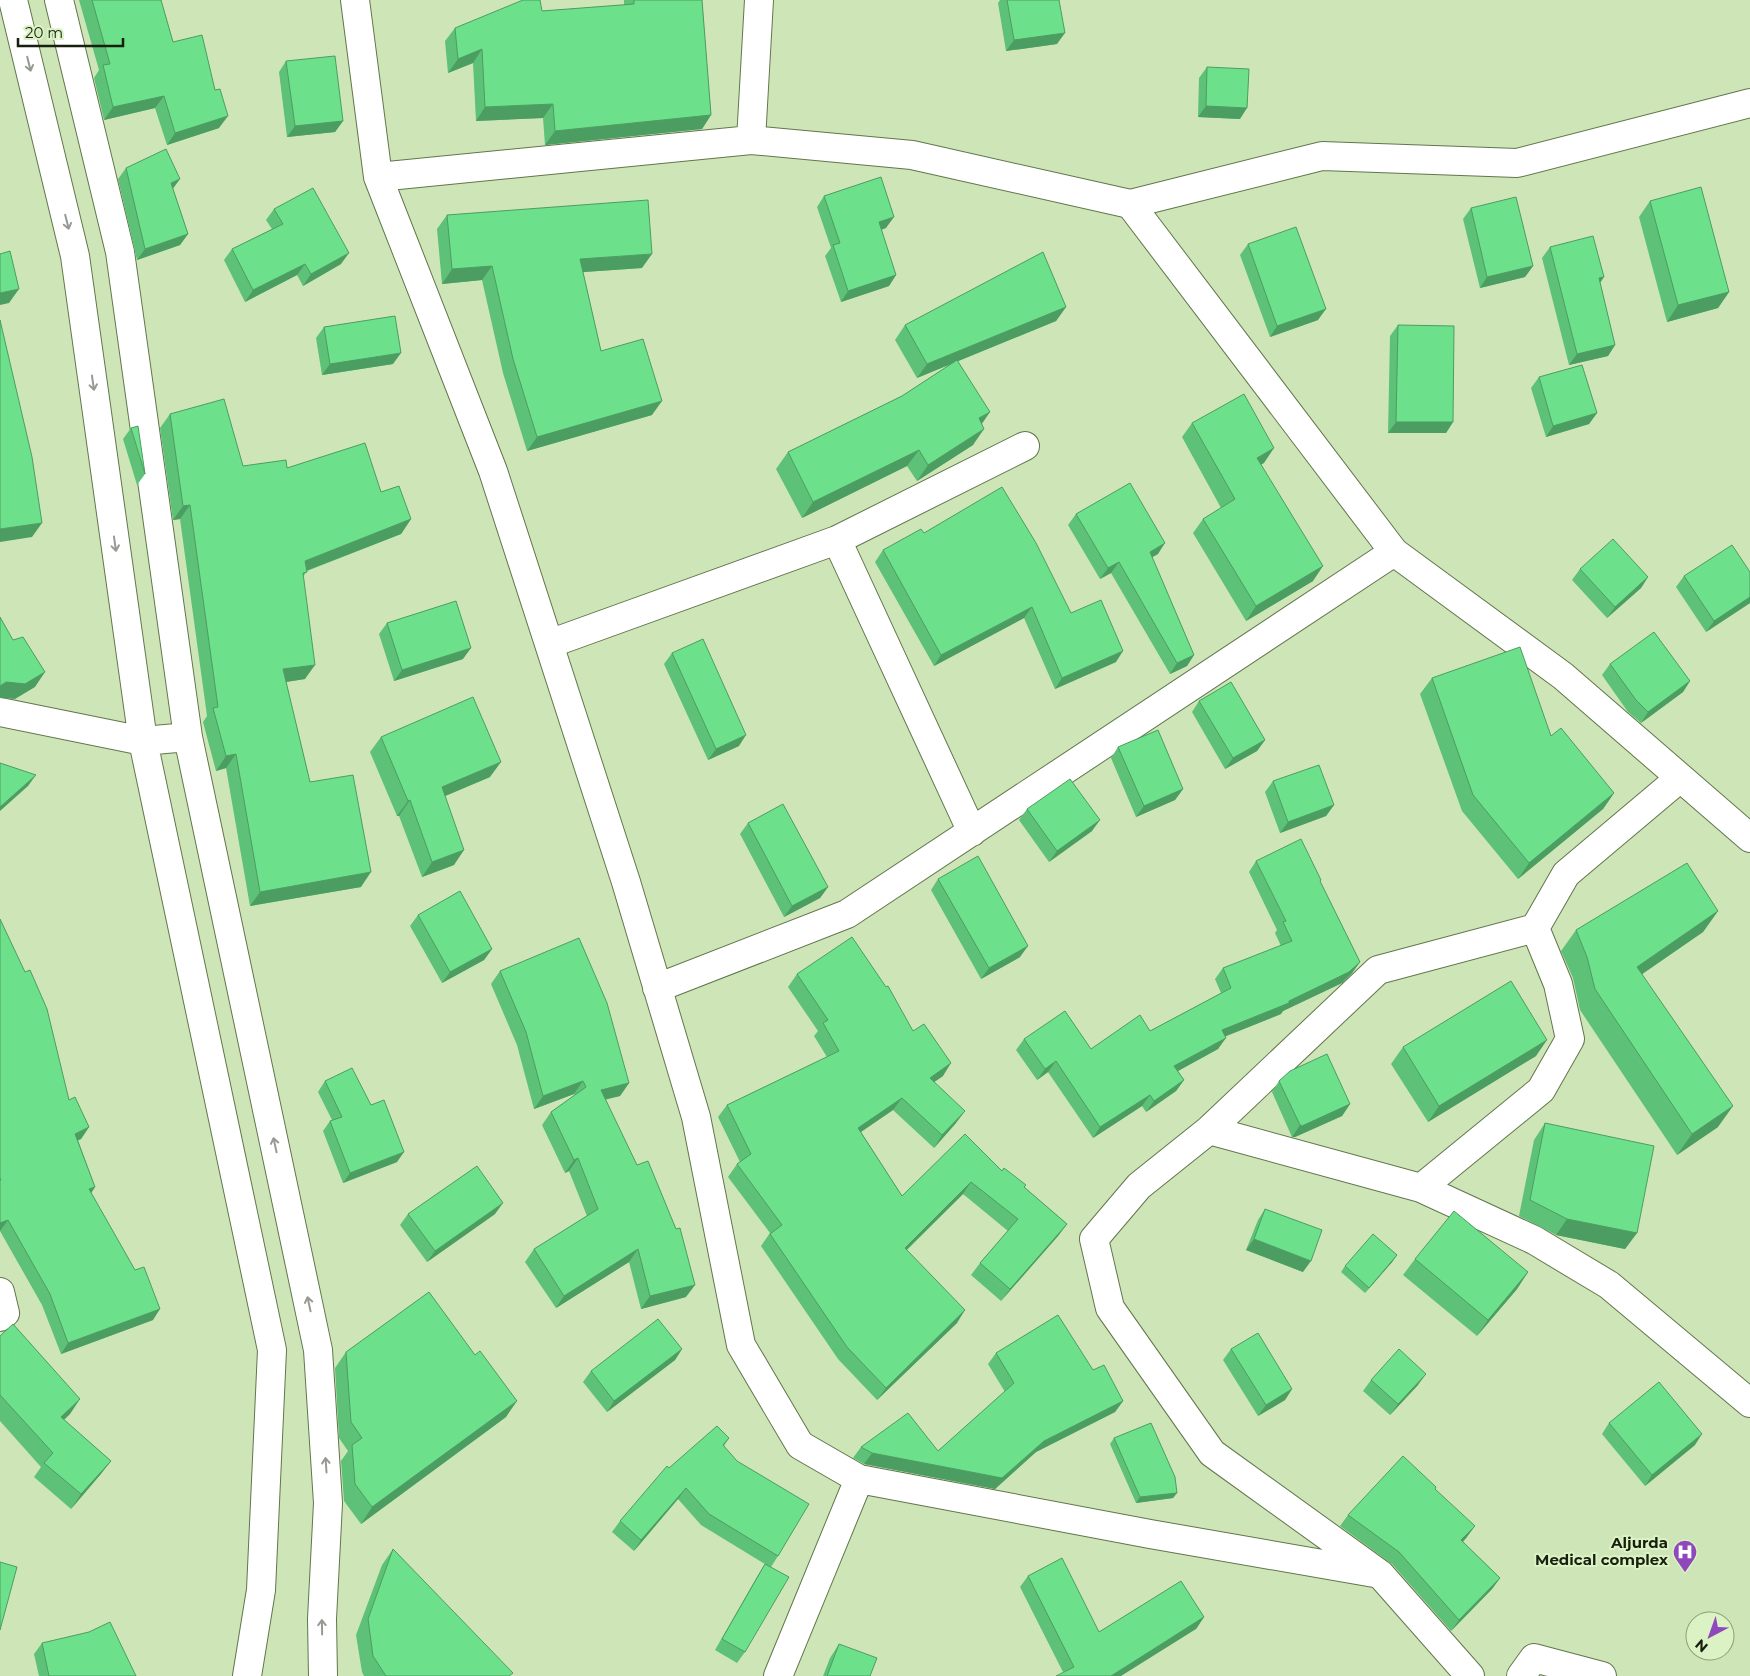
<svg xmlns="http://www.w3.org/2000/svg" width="1750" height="1676" viewBox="0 0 1750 1676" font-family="Montserrat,sans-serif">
<rect width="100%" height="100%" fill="#cee6b7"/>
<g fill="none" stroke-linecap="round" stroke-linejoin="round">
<defs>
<path id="minor" d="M13,0l62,256 68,485 129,609 -11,240 -14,86
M59,0l61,252 68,485 130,613 10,153 -6,116 1,57
M355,0l23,177 115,294 133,411 70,235 45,228 59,100 59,34 291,55 230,40
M751,140l8,-140
M378,177l373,-37 161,15 218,49 192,-48 195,7 233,-60
M837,540l135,292
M549,644l288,-104 188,-94
M0,712l143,29 45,-4
M657,988l190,-74 547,-362
M1209,1130l212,58 113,52 75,45 141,118
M1421,1188l120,-98 29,-51 -12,-55 -23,-56 31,-54 114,-96
M0,1292l5,21 -5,4
M778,1676l81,-197
M1470,1676l-90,-102 -168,-121 -102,-145 -16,-69 45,-53 70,-56 169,-160 157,-42
M1521,1676l13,-18 68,18"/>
<path id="tertiary" d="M1130,204l264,348 169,124 187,162"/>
</defs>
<use href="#minor" stroke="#61764c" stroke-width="30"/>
<use href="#tertiary" stroke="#61764c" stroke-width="30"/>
<use href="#minor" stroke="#fff" stroke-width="28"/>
<use href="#tertiary" stroke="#fff" stroke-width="28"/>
</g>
<path fill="#5dc177" d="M79,0h82l12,42 46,86 -52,17 -12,-37 -51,12 -10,-42 5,-8z
M624,0h78l9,115 -9,14 -157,16 -2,-27 -67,3 -3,-58 -25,10 -3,-32 10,-13 87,-17 82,-6z
M1000,0h59l-2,44 -51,7 -8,-48z
M286,61l57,60 -8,11 -48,5 -8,-65z
M1207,67l33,52 -42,-2 1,-39z
M126,168l47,21 15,45 -8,11 -43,15 -19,-81z
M824,196l62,32 -5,2 15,45 -7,11 -48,16 -16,-46 6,-8 -14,-41z
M1650,201l79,91 -11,16 -51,14 -28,-105z
M1471,208l62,58 -8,11 -45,11 -17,-69z
M274,209l67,55 -38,22 -6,-11 -52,27 -21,-42 8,-11 40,-20 -6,-9z
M447,215l195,53 -59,4 18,79 51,64 -125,36 -24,-78 -21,-93 -40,4 -5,-55z
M1248,244l70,76 -48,17 -30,-82z
M1550,247l54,30 -4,6 15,62 -7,11 -39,9 -27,-107z
M1066,307l-10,14 -98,40 24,62 -9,22 -56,36 -10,-15 -105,52 -26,-49 12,-17 114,-56 51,-33 -36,15 -22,-38 10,-15z
M1398,325l55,97 -7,11h-58l2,-97z
M324,327l69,37 -71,11 -6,-37z
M1539,377l58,36 -8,11 -43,13 -15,-49z
M170,414l73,52 44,2 94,24 30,27 -10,15 -94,37 -4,6 2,102 -19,3 24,100 51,105 -111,19 -24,-138 -10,3 -13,-49 4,-6 -27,-197 -7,1 -13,-92z
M1192,423l72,40 -3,1 52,117 -67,40 -53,-88 10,-14 18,-11 -39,-71z
M131,428l14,46 -8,11 -14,-46z
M1076,514l82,40 -6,3 42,98 -7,11 -17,8 -59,-101 -11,6 -32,-54z
M924,533l147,80 45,49 -61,27 -31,-71 -90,48 -59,-104 8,-12z
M1580,569l68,8 -7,11 -34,30 -35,-38z
M1750,572v31l-44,29 -30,-45 8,-11z
M387,623l76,36 -69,22 -15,-47z
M672,653l67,93 -31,14 -44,-96z
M1610,664l80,17 -7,11 -42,31 -13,-11 -26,-37z
M1432,678l119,58 63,57 -11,16 -85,70 -56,-68 -42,-117z
M1199,701l66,39 -8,11 -32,18 -33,-57z
M381,737l109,40 -45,19 9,69 -32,12 -23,-61h-2l-27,-64z
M1118,747l65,42 -8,11 -39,17 -25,-59z
M1273,781l61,24 -8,11 -46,17 -15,-41z
M1027,809l65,22 -43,31 -30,-42z
M748,823l80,64 -8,11 -36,19 -44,-83z
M1256,861l65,19 -1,2 40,80 -8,11 -10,10 -59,28 -2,3 -56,22 -7,13 -40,22 6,9 -8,11 -30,21 -4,-6 -49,32 -45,-66 -11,8 -21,-30 8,-11 67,10 59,-18 71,-38 -6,-14 8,-11 58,-22 -6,-13 2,-3 -28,-58z
M938,879l82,78 -39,22 -50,-89z
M1718,911l-15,21 -61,42 76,153 -41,28 -97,-145 -7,-32 -12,-27 15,-21z
M418,915l74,34 -8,11 -42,23 -32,-57z
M0,919l69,181 20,27 -8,12 -3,1 17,47 -4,6 62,127 -92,34 -19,-49 -42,-74z
M500,971l129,112 -9,13 -15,3 81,198 -45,12 -12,-47 -73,46 -31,-46 9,-13 53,-33 -18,-45 -4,2 -23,-48 9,-13 24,-17 -1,-1 -40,15 -17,-64 -26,-61z
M797,974l116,57 30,45 -9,6 22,41 -22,25 -41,-38 -32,22 41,64 100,-25 22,16 43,37 -9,12 -57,65 -30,-26 9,-12 28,-32 -45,-37 -56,56 50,73 -80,77 -39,-41 -77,-113 9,-13 -42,-56 9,-13 3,-2 -22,-45 9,-12 100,-48 -13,-21 4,-5 -30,-44z
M1403,1047l133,9 -108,66 -37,-58z
M325,1081l46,24 26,57 -54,21 -20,-52 7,-10 2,-1 -14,-28z
M1279,1081l71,23 -8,12 -47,21h-3l-20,-45z
M1545,1123l92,110 -12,16 -69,-14 -37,-19 15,-76z
M1265,1209l38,63 -57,-22 12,-30z
M408,1214h87l-68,48 -27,-37z
M1415,1259l113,13 -11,17 -40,47 -74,-61z
M1393,1261l-28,32 -24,-21 4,-6z
M0,1336l70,78 -6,6 47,41 -11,14 -29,34 -37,-32 7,-10 -41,-46z
M682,1349l-7,11 -68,52 -24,-30 8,-11z
M1231,1349l61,40 -7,11 -27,16 -35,-56z
M346,1352l129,3 31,62 -145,107 -17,-23 -3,-40 7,-10 -9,-13 -4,-70z
M996,1353l97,17 30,31 -8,11 -79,40 -41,37 -131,-25 -11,-6 8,-11 77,4 67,-59 -17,-28z
M1371,1380l47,5 -28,30 -27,-24z
M1609,1423l86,22 -50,41 -43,-52z
M729,1438l-5,8 54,110 -7,11 -26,85 -8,11 -22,-13 43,-75 7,-11 -64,-39 -23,-26 -44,52 -22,-19 8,-11 49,-53z
M1114,1438l63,55 -4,5 -37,5 -26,-59z
M1435,1489l32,48 -4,5 37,36 -8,11 -41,42 -59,-67 -52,-38 8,-11z
M393,1549l117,127h-146l-2,-4 -6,-37 26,-70z
M1028,1576l71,56 105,-15 -8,12 -133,43 -43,-85z
M42,1643l94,33h-97l-5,-22z
M839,1644l31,32h-47l7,-18z"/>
<path fill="#4c9d61" d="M1065,33l-8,11 -51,7 8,-11z
M482,49l-9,14 -25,10 10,-14z
M164,96l-9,12 -51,12 9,-13z
M553,104l-10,14 -67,3 9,-14z
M1206,106l41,2 -7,11 -42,-2z
M711,115l-9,14 -157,16 10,-14z
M228,116l-9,12 -52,17 8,-12z
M343,121l-8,11 -48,5 8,-11z
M180,179l-8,11 -1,-7z
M894,217l-8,11 -15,5 8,-11z
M188,234l-8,11 -43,15 8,-11z
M349,253l-8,11 -38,22 8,-12z
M652,254l-10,14 -72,5 10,-14z
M305,264l-8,11 -52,27 8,-12z
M492,266l-10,14 -40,4 10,-15z
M1533,266l-8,11 -45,11 7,-11z
M896,275l-7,11 -48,16 7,-11z
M1604,277l-8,11 3,-10z
M19,289l-10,14 -9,2v-12z
M1729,292l-11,16 -51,14 11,-17z
M1066,307l-10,14 -139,57 10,-14z
M1326,309l-8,11 -48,17 7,-11z
M1615,345l-7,11 -39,9 8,-11z
M401,353l-8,11 -71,11 8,-11z
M662,401l-10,14 -125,36 10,-14z
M990,412l-11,16v-10z
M1597,413l-8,11 -43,13 7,-11z
M1396,422h57l-7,11h-58z
M984,429l-11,16 -56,36 11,-16z
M1274,448l-10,15 -17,9 10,-14z
M919,450l-12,16 -105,52 11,-16z
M190,505l-10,14 -7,1 10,-14z
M411,519l-10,15 -106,41 10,-14z
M42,523l-10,14 -32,5v-13z
M1165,543l-7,11 -16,9 8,-11z
M1119,562l-8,11 -11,6 8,-11z
M1323,566l-10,15 -67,40 10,-15z
M1648,577l-7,11 -34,30 8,-11z
M1750,597v6l-44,29 8,-11z
M1032,607l-8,11 -90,48 7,-11z
M471,648l-8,11 -69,22 8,-11z
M1123,651l-7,11 -61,27 7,-11z
M1194,655l-7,11 -17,8 7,-11z
M315,665l-10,14 -32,5 10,-15z
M45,672l-10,15 -20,12 -15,-1v-12l6,-4z
M1690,681l-7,11 -42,31 7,-11z
M746,735l-7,11 -31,14 8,-11z
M1265,740l-8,11 -32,18 8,-11z
M236,754l-10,14 -10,3 10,-15z
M501,762l-11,15 -59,25 11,-15z
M36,775l-8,11 -28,25v-4z
M1183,789l-8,11 -39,17 8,-11z
M1614,793l-11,16 -85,70 11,-16z
M410,800l-11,16h-2l11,-15z
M1334,805l-8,11 -46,17 8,-11z
M1100,820l-8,11 -43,31 8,-11z
M464,850l-10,15 -32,12 10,-15z
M371,872l-10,15 -111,19 10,-14z
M828,887l-8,11 -36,19 8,-11z
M1718,911l-15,21 -81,56 15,-21z
M1028,946l-8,11 -39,22 8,-11z
M492,949l-8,11 -42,23 8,-11z
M1360,962l-8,11 -10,10 -59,28 -2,3 -67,27 8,-11 67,-29z
M1226,1038l-8,11 -51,28 7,-11z
M1547,1040l-11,16 -108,66 11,-16z
M1056,1061l-8,11 -11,8 8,-11z
M951,1063l-8,13 -22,15 9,-13z
M1184,1080l-8,11 -30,21 8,-11z
M583,1081l-9,13 -40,15 9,-13z
M629,1083l-9,13 -28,7 9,-13z
M1150,1095l-8,11 -49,32 7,-11z
M902,1098l-9,12 -44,30 9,-12z
M1350,1104l-8,12 -47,21h-3l8,-12z
M1733,1106l-15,21 -41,28 15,-21z
M965,1111l-9,12 -22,25 8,-13z
M89,1127l-8,12 -13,6 7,-11z
M404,1152l-7,10 -54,21 7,-10z
M578,1158l-9,13 -4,2 9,-13z
M971,1182l-8,12 -67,66 9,-12z
M95,1187l-7,11 1,-9z
M503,1203l-8,11 -68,48 8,-11z
M1567,1219l70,14 -12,16 -69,-14z
M8,1220l-8,11v-8z
M1067,1224l-9,12 -57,65 9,-12z
M1254,1239l57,22 -8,11 -57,-22z
M638,1249l-9,13 -73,46 8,-12z
M1397,1255l-4,6 -28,32 4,-5z
M1528,1272l-11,17 -40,47 11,-16z
M695,1285l-9,12 -45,12 9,-13z
M160,1309l-7,11 -92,34 7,-11z
M965,1310l-8,13 -80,77 9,-12z
M682,1349l-7,11 -68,52 7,-11z
M1426,1374l-8,11 -28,30 8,-11z
M1292,1389l-7,11 -27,16 8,-11z
M80,1399l-10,15 -20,18 11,-15z
M517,1401l-11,16 -145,107 11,-17z
M1123,1401l-8,11 -79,40 -41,37 -131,-25 8,-11 130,25 42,-37z
M1702,1434l-7,11 -50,41 7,-11z
M111,1461l-11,14 -29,34 10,-15z
M686,1488l-8,11 -44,52 7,-11z
M1177,1493l-4,5 -37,5 4,-6z
M1475,1526l-8,11 -13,14 7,-11z
M1500,1578l-8,11 -41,42 8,-11z
M1204,1617l-8,12 -75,47h-10z"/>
<path fill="#6ce08a" stroke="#4c9d61" d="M92,0h69l12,42 29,-7 13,55 5,-1 8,27 -53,17 -11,-37 -51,11 -10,-42 7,-1z
M523,0h17l2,11 92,-7v-4h68l9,115 -156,16 -2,-27 -68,3 -3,-58 -24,10 -3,-31z
M1007,0h52l6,33 -51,7z
M335,56l8,65 -48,5 -9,-65z
M1207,67l42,2 -2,39 -41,-2z
M166,149l14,30 -9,4 17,51 -43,15 -19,-81z
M881,177l13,40 -15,5 17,53 -48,16 -15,-46 7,-2 -16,-47z
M1701,187l28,105 -51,13 -28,-104z
M313,188l36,65 -38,21 -6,-10 -52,26 -21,-41 51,-25 -9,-15z
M1516,197l17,69 -46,11 -16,-69z
M648,200l4,54 -72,5 21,92 42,-12 19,62 -125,36 -24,-78 -21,-93 -40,3 -5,-54z
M1296,227l30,82 -49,17 -29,-82z
M1593,236l11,41 -5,1 16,67 -38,9 -27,-107z
M10,251l9,38 -19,4v-39z
M1043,252l23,55 -139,57 -22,-39z
M395,316l6,37 -71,11 -6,-37z
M0,320l32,137 10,66 -42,6z
M1398,325l56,1 -1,96h-57z
M957,360l33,52 -11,6 5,11 -56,36 -9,-15 -106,52 -25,-50 114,-56z
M1582,365l15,48 -44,13 -14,-49z
M1244,394l30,54 -17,10 66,108 -67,40 -53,-87 32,-20 -43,-76z
M224,399l19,67 43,-6 1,8 78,-25 16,49 18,-6 12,33 -106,42 2,11 -4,1 12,92 -32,4 27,113 43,-7 18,97 -111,20 -24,-138 -10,2 -13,-48 5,-1 -28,-202 -7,1 -13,-92z
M138,426l7,48 -14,-46z
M1130,483l35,60 -15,9 44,103 -17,8 -58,-101 -11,6 -32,-54z
M1002,487l34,56 35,70 30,-13 22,51 -61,27 -30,-71 -91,48 -58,-105 38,-21 3,4z
M1613,539l35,38 -33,30 -35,-38z
M1732,545l18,27v25l-36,24 -30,-45z
M456,601l15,47 -69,22 -15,-47z
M0,617l13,23 10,-3 22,35 -20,12 -19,-2 -6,4z
M1654,632l36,49 -42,31 -12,-12 -26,-36z
M703,639l43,96 -30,14 -44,-96z
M1520,647l31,89 10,-8 53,65 -85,70 -56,-68 -41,-117z
M1231,682l34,58 -32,18 -34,-57z
M473,697l28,65 -59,25 22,63 -32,12 -22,-62 -2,1 -27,-64z
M1158,730l25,59 -39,17 -26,-59z
M0,763l36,12 -36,32z
M1319,765l15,40 -46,17 -15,-41z
M1070,779l30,41 -43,31 -30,-42z
M783,804l45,83 -36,19 -44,-83z
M1301,839l20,41 -1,1 40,81 -11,10 -60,29v2l-67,27 4,8 -52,28 10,14 -30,21 -4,-6 -50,32 -44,-66 -11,8 -21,-30 41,-28 26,38 49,-34 10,16 81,-43 -8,-20 69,-27 -9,-19 3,-1 -30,-60z
M978,856l50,90 -39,22 -51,-89z
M1687,863l31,48 -81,56 96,139 -41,28 -97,-145 -8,-32 -11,-27z
M460,891l32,58 -42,23 -32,-57z
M0,919l25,53 5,-2 17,39 22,91 6,-3 14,30 -14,7 20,53 -6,2 46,81 9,-3 16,42 -92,34 -18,-49 -42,-74 -8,3v-43h1l-1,-2z
M852,937l34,50 2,-1 25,45 11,-7 27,39 -21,15 35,33 -23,24 -40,-37 -44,30 44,68 63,-62 37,37 2,-3 22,17 -2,2 43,37 -57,65 -30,-26 38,-44 -47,-37 -66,66 60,62 -79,78 -39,-41 -77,-113 12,-9 -45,-61 14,-10 -24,-49 112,-54 -16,-28 5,-3 -31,-46z
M579,938l28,65 22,80 -28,7 36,75 11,-4 28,68 4,-1 15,57 -45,11 -12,-47 -74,47 -30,-47 64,-40 -20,-51 -4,2 -23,-48 35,-25 -3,-6 -40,15 -17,-64 -26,-61z
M1511,981l36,59 -108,66 -36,-59z
M1327,1054l23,50 -48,22 -2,-1 -21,-44 11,-10z
M352,1068l19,37 13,-5 20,52 -54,21 -20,-52 12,-4 -17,-36z
M1545,1123l109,23 -17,87 -70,-14 -37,-19z
M477,1166l26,37 -68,48 -27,-37z
M1265,1209l57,21 -11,31 -57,-22z
M1454,1211l74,61 -40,48 -73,-61z
M1373,1234l24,21 -28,33 -24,-22z
M429,1292l46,63 5,-4 37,50 -145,106 -17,-23 -3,-39 10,-7 -11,-16 -5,-70z
M1058,1315l35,55 11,-5 19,36 -79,40 -42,37 -130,-25 -11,-6 47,-34 30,38 76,-68 -18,-30z
M658,1319l24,30 -68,52 -23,-30z
M13,1324l67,75 -19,18 50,44 -30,33 -37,-31 9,-10 -53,-58v-59z
M1258,1333l34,56 -26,16 -35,-56z
M1399,1349l27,25 -28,30 -27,-24z
M1659,1382l43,52 -50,41 -43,-52z
M1151,1423l24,54 2,16 -37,4 -26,-59z
M717,1426l12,12 -6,7 14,16 72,43 -31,52 -69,-42 -23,-26 -45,52 -21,-19 47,-55 2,2z
M1403,1456l33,31 -1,2 40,37 -14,14 39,38 -41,42 -60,-68 -51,-37z
M393,1549l120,124 -4,3h-123l-13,-20 -5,-37z
M1062,1558l37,74 82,-51 23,36 -93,59h-55l18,-9 -46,-91z
M0,1562l17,5 -17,63z
M765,1564l24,13 -44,75 -23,-13z
M110,1622l26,54h-87l-7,-33 47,-11z
M839,1644l38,14 -7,18h-43z"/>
<defs><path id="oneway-shaft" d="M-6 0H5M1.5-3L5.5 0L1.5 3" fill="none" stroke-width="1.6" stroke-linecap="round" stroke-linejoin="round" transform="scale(1.25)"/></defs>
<g stroke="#979a93">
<use href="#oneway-shaft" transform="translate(29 64) rotate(76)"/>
<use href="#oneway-shaft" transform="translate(67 222) rotate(76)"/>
<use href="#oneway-shaft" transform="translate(93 383) rotate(82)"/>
<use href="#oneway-shaft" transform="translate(115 544) rotate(82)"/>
<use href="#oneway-shaft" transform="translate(275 1145) rotate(-102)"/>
<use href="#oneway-shaft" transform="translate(309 1304) rotate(-102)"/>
<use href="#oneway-shaft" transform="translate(326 1465) rotate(-94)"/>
<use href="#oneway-shaft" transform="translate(322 1627) rotate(-91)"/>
</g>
<defs>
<symbol id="hospital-pin" viewBox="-11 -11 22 30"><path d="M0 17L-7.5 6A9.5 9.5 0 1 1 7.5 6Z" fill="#8f48bb" stroke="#dbf3c4"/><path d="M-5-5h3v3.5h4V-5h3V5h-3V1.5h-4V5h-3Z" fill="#fff"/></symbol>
</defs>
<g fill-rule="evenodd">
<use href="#hospital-pin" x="1671" y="1538" width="28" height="38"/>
</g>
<g text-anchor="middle" stroke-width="4" stroke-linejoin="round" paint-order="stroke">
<g font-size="15" font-weight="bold" fill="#171f0e" stroke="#dbf3c4" text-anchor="end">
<text x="1668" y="1548">Aljurda<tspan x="1668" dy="17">Medical complex</tspan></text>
</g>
</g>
<g transform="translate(1710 1636) rotate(221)"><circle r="24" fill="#dbf3c4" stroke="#8d9e7b"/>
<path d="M0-4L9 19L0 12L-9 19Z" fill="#8f48bb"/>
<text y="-8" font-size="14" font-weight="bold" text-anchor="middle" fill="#171f0e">N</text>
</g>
<path d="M18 38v8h105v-8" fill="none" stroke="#171f0e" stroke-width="2.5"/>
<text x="25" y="38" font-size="15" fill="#171f0e" stroke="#dbf3c4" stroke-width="4" paint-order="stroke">20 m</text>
</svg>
